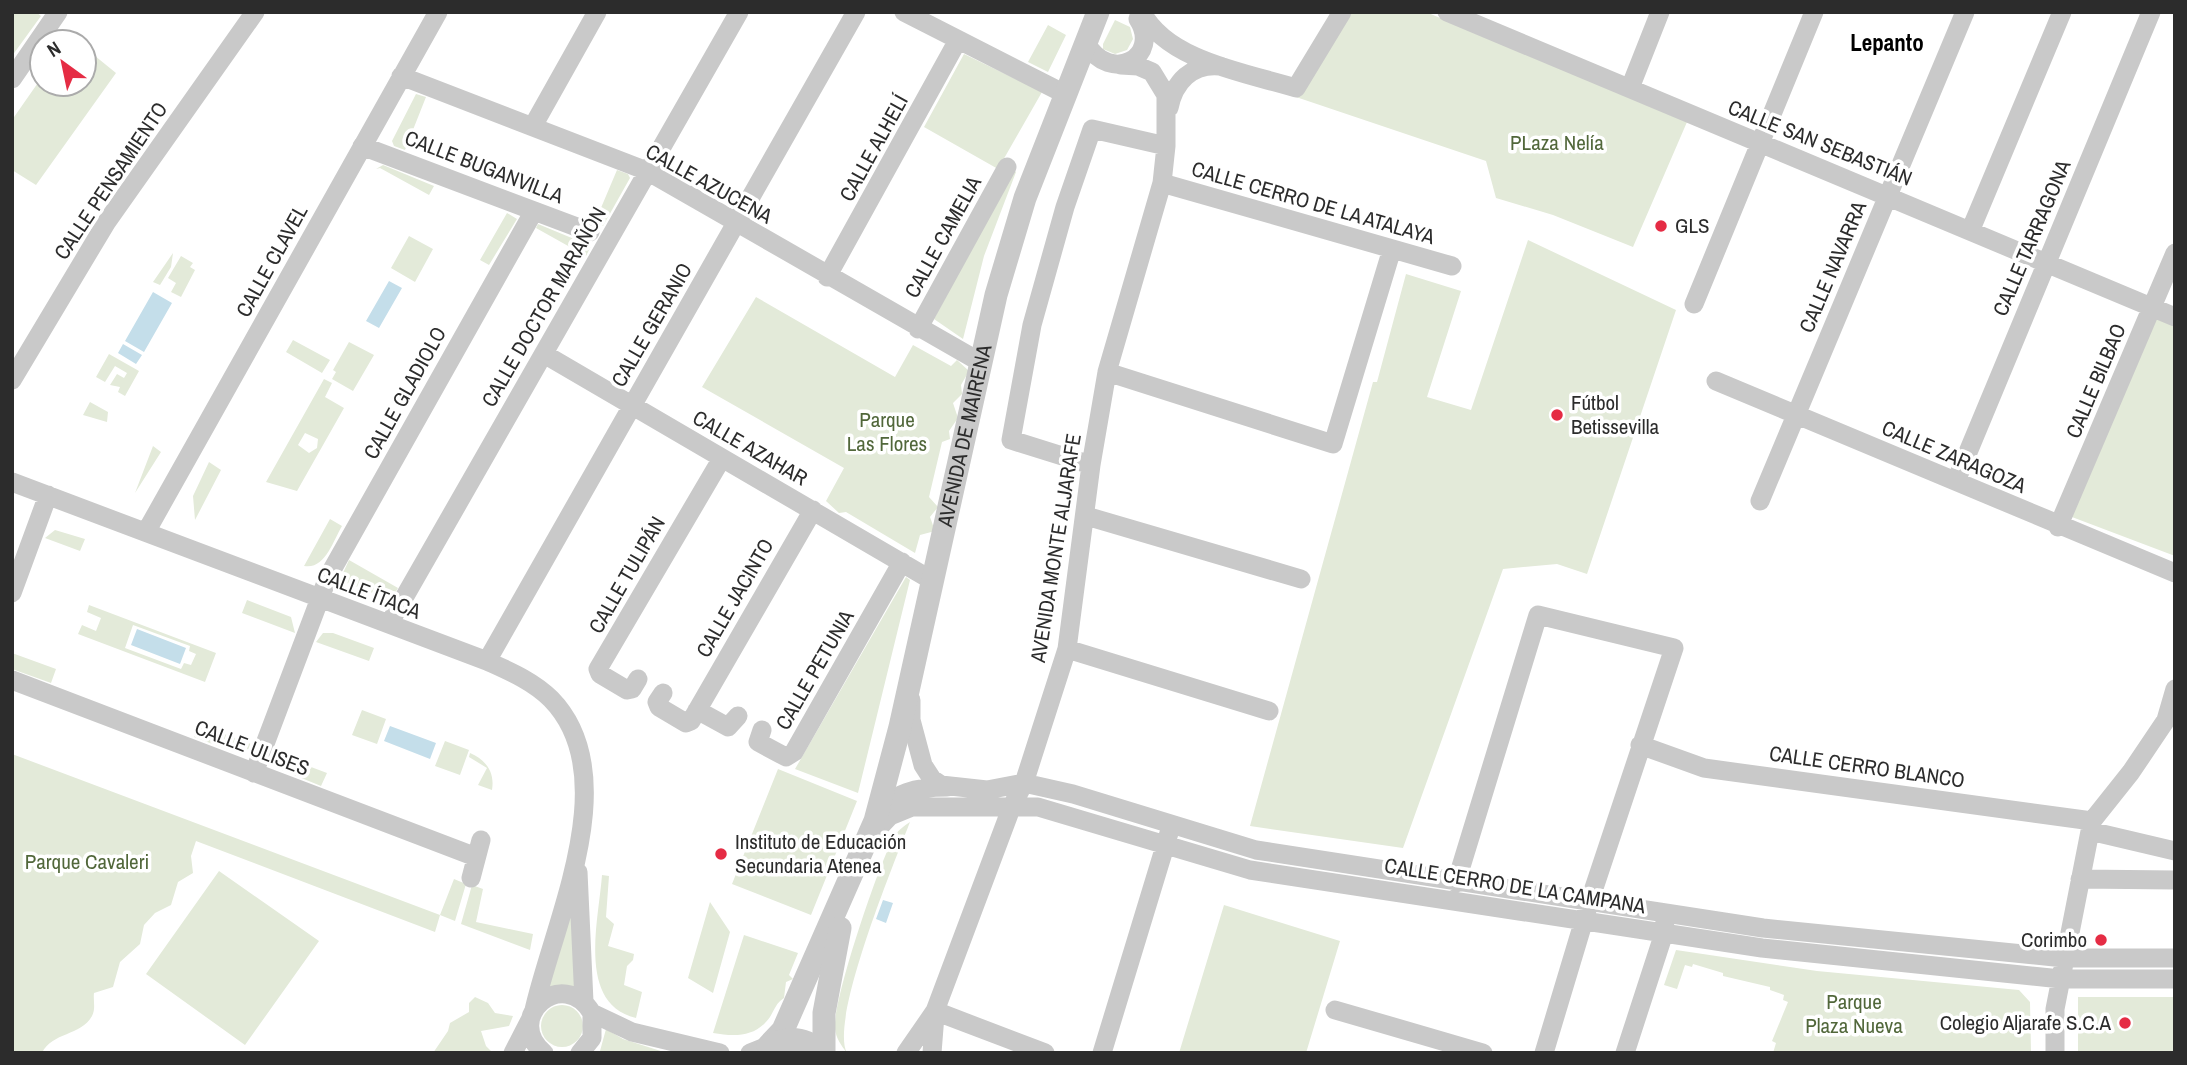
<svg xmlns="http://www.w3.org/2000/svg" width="2187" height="1065" viewBox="0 0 2187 1065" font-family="'Archivo Narrow',sans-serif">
<rect width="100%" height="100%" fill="#fff"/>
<path fill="#e3ead9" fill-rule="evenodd" d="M12,12h24l5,4 -29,40z
M1349,12h77l261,110 -54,125 -80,-32 -57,-17 -10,-37 -190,-64z
M1115,20l15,7 3,12 -6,11 -12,4 -12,-5v-5z
M1048,25l18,10 -18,37 -20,-10z
M84,47l32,26 -80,112 -24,-15v-50l30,-43v7h42z
M964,54l78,38 -44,77 -74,-42z
M416,94l10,3 -21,53 -11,-4 -2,-5z
M383,165l51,21 -5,9 -49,-27 -4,1z
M617,170l11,4 2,4 -27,48 -8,-4z
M1013,170l3,2 -32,84 -21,83 -29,-20z
M507,213l10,6 -28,46 -9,-5z
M538,224l53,22 -5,10 -50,-28z
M409,236l24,13 -18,33 -24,-14z
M1528,240l148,70 -89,264 -30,-10 -54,5 -100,279 -153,-22 123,-444h4l29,-108 55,17 -34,106 44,13z
M173,253l-2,14 -11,18 -7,-3z
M181,256l12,7 -3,4 5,3 -14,27 -10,-5 5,-9 -8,-5z
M756,297l139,80 18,-32 38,21 6,-6 12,11 -8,14 1,9 -9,9 5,15 -9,13 1,8 -8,3 -13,55 9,10 -8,10 5,14 -15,4 -5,18 -69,-41 -7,1 -13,-12 18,-33 -142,-81z
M2153,312l22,8v236l-111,-42z
M293,340l37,20 -8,13 -36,-21z
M349,342l25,13 -21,36 -21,-12 4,-7 -3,-2z
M109,354l30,17 -14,25 -7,-4 2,-5 -10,-2 7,-11 7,4 3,-5 -12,-7 -10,16 -9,-5z
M324,379l8,4 -7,14 19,11 -47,83 -31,-9zM305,433l13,6 -1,9 -8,5 -11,-8z
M90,402l18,10 -1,10 -24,-7z
M153,446l8,6 -26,41z
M209,462l12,8 -26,50 -2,-24z
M330,519l12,7c-9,15 -17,44 -38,40z
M55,530l30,9 -5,12 -35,-13z
M349,560l49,28 -7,12 -44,-17 -4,-10z
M906,577l4,3 -52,213 -63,-24z
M247,600l44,17 4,16 -53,-20z
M89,605l127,48 -11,29 -127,-48 4,-9 14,6 5,-13 -14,-6zM133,625l57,21 -1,5 7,3 -5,11 -7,-2 -3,6 -56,-21z
M323,633h10l41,15 -5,13 -53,-19z
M12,653l44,16 -5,14 -39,-14z
M362,710l24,9 -9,25 -25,-9z
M199,724l52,20 -2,5 -15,3 -40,-15z
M445,741l24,9 -9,25 -25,-9z
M274,753l53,20 -6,13 -44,-18z
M470,753c16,7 25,19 22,37l-14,-5 9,-17 -18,-11z
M12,754l428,161 14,-36 12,5 -11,37 -15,-6 -5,17 -239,-91 -5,15 2,17 -15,9 -7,23 -16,8 -11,12 -4,19 -20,18 -7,25 -19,6c-1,7 2,16 -2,23 -11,20 -40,16 -50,37h-30z
M778,769l79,32 -46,114 -79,-31z
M910,822c-15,39 -81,198 -63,231 -6,-8 -11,-15 -12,-24 -3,-27 44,-166 59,-192 4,-7 10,-11 16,-15z
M219,871l100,70 -74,104 -99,-71z
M602,875l7,1 -3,41 8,7 -6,22 26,8 -1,6 -6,6 -3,19 18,7 -6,26c-60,-14 -37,-99 -34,-143z
M472,885l11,4 -7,33 57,12 -3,16 -69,-26z
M570,897l7,93 -16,-5 -16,4z
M710,902l20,30 -17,61 -25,-15z
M1224,905l116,36 -34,112h-127z
M744,935l54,18 -9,22 4,4 -7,3 -2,16c-8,5 -9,11 -14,19 -14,20 -34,20 -57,16z
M1676,950l141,21 202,19 11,12 1,51h-258l3,-10 -4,-2 16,-39 -5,-2 1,-5 -14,-5v-3l-47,-11v-3l-30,-9 -1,3 -7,-2 -8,24 -13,-4z
M475,997l13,6 7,10 18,3 -4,10 -28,5 5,15 7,7h-60l15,-22 2,-8 19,-11v-9z
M2078,997h97v56h-97z
M541 1026a21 21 0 1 1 42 0a21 21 0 1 1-42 0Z
M606,1029l17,10 44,14 -67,-2z"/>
<path fill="#c4deea" d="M389,281l13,7 -23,40 -13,-7z
M153,292l19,11 -28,49 -19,-11z
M123,344l19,11 -6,9 -18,-11z
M137,629l49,19 -6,16 -49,-19z
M390,726l46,17 -6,16 -46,-18z
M883,900l10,3 -7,20 -10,-4z"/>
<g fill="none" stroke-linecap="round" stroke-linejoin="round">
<path stroke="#c9c9c9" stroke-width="19" d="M904,12l161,82
M1142,12c25,49 105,61 154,76l46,-76
M1447,12l728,305
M1086,43c25,43 76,13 52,-24
M401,76l246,95 333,191
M12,79l46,-67
M1630,88l30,-76
M1169,108c5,-26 23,-45 51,-42
M533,126l64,-114
M362,146l228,86
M1162,183l290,83
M1971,229l91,-217
M827,277l131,-237
M1694,304l120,-292
M918,329l89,-162
M544,354l389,227
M1107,372l226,72 59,-195
M12,380l94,-157 149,-211
M1716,381l459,192
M1091,465l-80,-25 21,-115 33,-118 27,-78 74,17
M1956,481l195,-469
M12,482l475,179c22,10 46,20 64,38 75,77 3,222 -17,311
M1760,501l205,-489
M1086,516l215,63
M2058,527l117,-274
M146,532l292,-520
M12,593l36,-98
M389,624l350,-612
M1067,649l202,62
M487,661l369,-649
M638,679l-6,10 -5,1 -27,-16 -2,-5 124,-211
M12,680l464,177
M663,693l-6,9 2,5 27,16 5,-2 122,-211
M911,700v20l12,45 9,14 9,6 46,5 37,-7 49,11 183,56 507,78 301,30h111
M697,710l31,17 10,-11
M762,730l-4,12 28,15 8,-5 108,-190
M1640,745l64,23 388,53
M254,773l74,-196 206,-366
M876,818c16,-27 43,-31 71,-31
M2090,831l85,20
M871,836l19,-20 22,-9h126l212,63 512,78 299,31h114
M578,872l6,130
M471,878l10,-38
M2080,879l95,1
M1456,883l82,-268 136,33 -84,252 -46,153
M1335,1010l148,43
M935,1011l110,42
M592,1013l40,19 88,21
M513,1053l17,-33
M544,1053c-42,-35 19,-88 48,-40v25l-12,15
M750,1053l18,-7
M906,1053l29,-42 77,-205 12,-23 43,-134 24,-184 16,-93 55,-189 4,-37v-51l-14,-23 -14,-6 -17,-1
M932,1053l3,-38
M1102,1053l67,-220
M1625,1053l39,-120 1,-13
M2055,1053v-44l37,-188 39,-49 35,-52 9,-31"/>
<g stroke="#c9c9c9" stroke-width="23">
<path id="s1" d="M768,1046l15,-16 92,-209 25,-94 96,-432 29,-97 73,-186"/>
<path d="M769,1046c20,-11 37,-8 54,7"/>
<path d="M824,1053v-40l16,-85"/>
</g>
</g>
<g fill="#e52c44" stroke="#fff" stroke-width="2.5">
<circle cx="1661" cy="226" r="7"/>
<circle cx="1557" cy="415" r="7"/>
<circle cx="721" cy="854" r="7"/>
<circle cx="2101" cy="940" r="7"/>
<circle cx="2125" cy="1023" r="7"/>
</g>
<g text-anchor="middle" stroke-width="7" stroke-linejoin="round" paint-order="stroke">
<g font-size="21" fill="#51673a" stroke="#fff">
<text x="1557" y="150">PLaza Nelía</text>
<text x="887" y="427">Parque<tspan x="887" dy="24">Las Flores</tspan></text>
<text x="87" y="869">Parque Cavaleri</text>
<text x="1854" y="1009">Parque<tspan x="1854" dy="24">Plaza Nueva</tspan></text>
</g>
<g font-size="21" fill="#2c2c2c" stroke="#fff">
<text transform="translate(1820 143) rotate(22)" y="7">CALLE SAN SEBASTIÁN</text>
<text transform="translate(874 148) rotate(-61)" y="7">CALLE ALHELÍ</text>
<text transform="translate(484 167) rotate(21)" y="7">CALLE BUGANVILLA</text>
<text transform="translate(111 181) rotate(-56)" y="7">CALLE PENSAMIENTO</text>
<text transform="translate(709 184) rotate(29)" y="7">CALLE AZUCENA</text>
<text transform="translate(1313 203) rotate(16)" y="7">CALLE CERRO DE LA ATALAYA</text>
<text transform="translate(943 237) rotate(-61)" y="7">CALLE CAMELIA</text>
<text transform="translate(2032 238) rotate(-67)" y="7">CALLE TARRAGONA</text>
<text transform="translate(272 261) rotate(-61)" y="7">CALLE CLAVEL</text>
<text transform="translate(1833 267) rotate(-67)" y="7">CALLE NAVARRA</text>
<text transform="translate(544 307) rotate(-60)" y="7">CALLE DOCTOR MARAÑÓN</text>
<text transform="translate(652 325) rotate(-60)" y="7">CALLE GERANIO</text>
<text transform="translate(2096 381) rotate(-67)" y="7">CALLE BILBAO</text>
<text transform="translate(405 393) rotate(-61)" y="7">CALLE GLADIOLO</text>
<text dy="7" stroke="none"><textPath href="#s1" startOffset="646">AVENIDA DE MAIRENA</textPath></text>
<text transform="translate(750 448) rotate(30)" y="7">CALLE AZAHAR</text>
<text transform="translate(1954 457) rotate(23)" y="7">CALLE ZARAGOZA</text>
<text transform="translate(1056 548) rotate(-81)" y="7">AVENIDA MONTE ALJARAFE</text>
<text transform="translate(627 575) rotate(-60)" y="7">CALLE TULIPÁN</text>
<text transform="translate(369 593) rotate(21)" y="7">CALLE ÍTACA</text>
<text transform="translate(735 598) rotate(-60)" y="7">CALLE JACINTO</text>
<text transform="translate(815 670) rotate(-60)" y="7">CALLE PETUNIA</text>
<text transform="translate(252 748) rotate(21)" y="7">CALLE ULISES</text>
<text transform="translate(1867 767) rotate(8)" y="7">CALLE CERRO BLANCO</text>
<text transform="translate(1515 886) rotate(9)" y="7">CALLE CERRO DE LA CAMPANA</text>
</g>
<g font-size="21" fill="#2c2c2c" stroke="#fff" text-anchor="start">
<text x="1675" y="233">GLS</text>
<text x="1571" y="410">Fútbol<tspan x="1571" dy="24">Betissevilla</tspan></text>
<text x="735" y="849">Instituto de Educación<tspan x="735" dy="24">Secundaria Atenea</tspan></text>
<text x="2087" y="947" text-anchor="end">Corimbo</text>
<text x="2111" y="1030" text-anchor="end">Colegio Aljarafe S.C.A</text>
</g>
<g font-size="23" font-weight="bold" fill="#000" stroke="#fff">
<text x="1887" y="51">Lepanto</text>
</g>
</g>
<rect width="2187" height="1065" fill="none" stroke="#2c2c2c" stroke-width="28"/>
<g transform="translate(63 63) rotate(327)"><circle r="33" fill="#ffffff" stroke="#ababab" stroke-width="2"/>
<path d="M0-5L12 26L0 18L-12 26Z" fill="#e52c44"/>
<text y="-10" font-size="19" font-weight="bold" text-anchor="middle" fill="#2c2c2c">N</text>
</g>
</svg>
